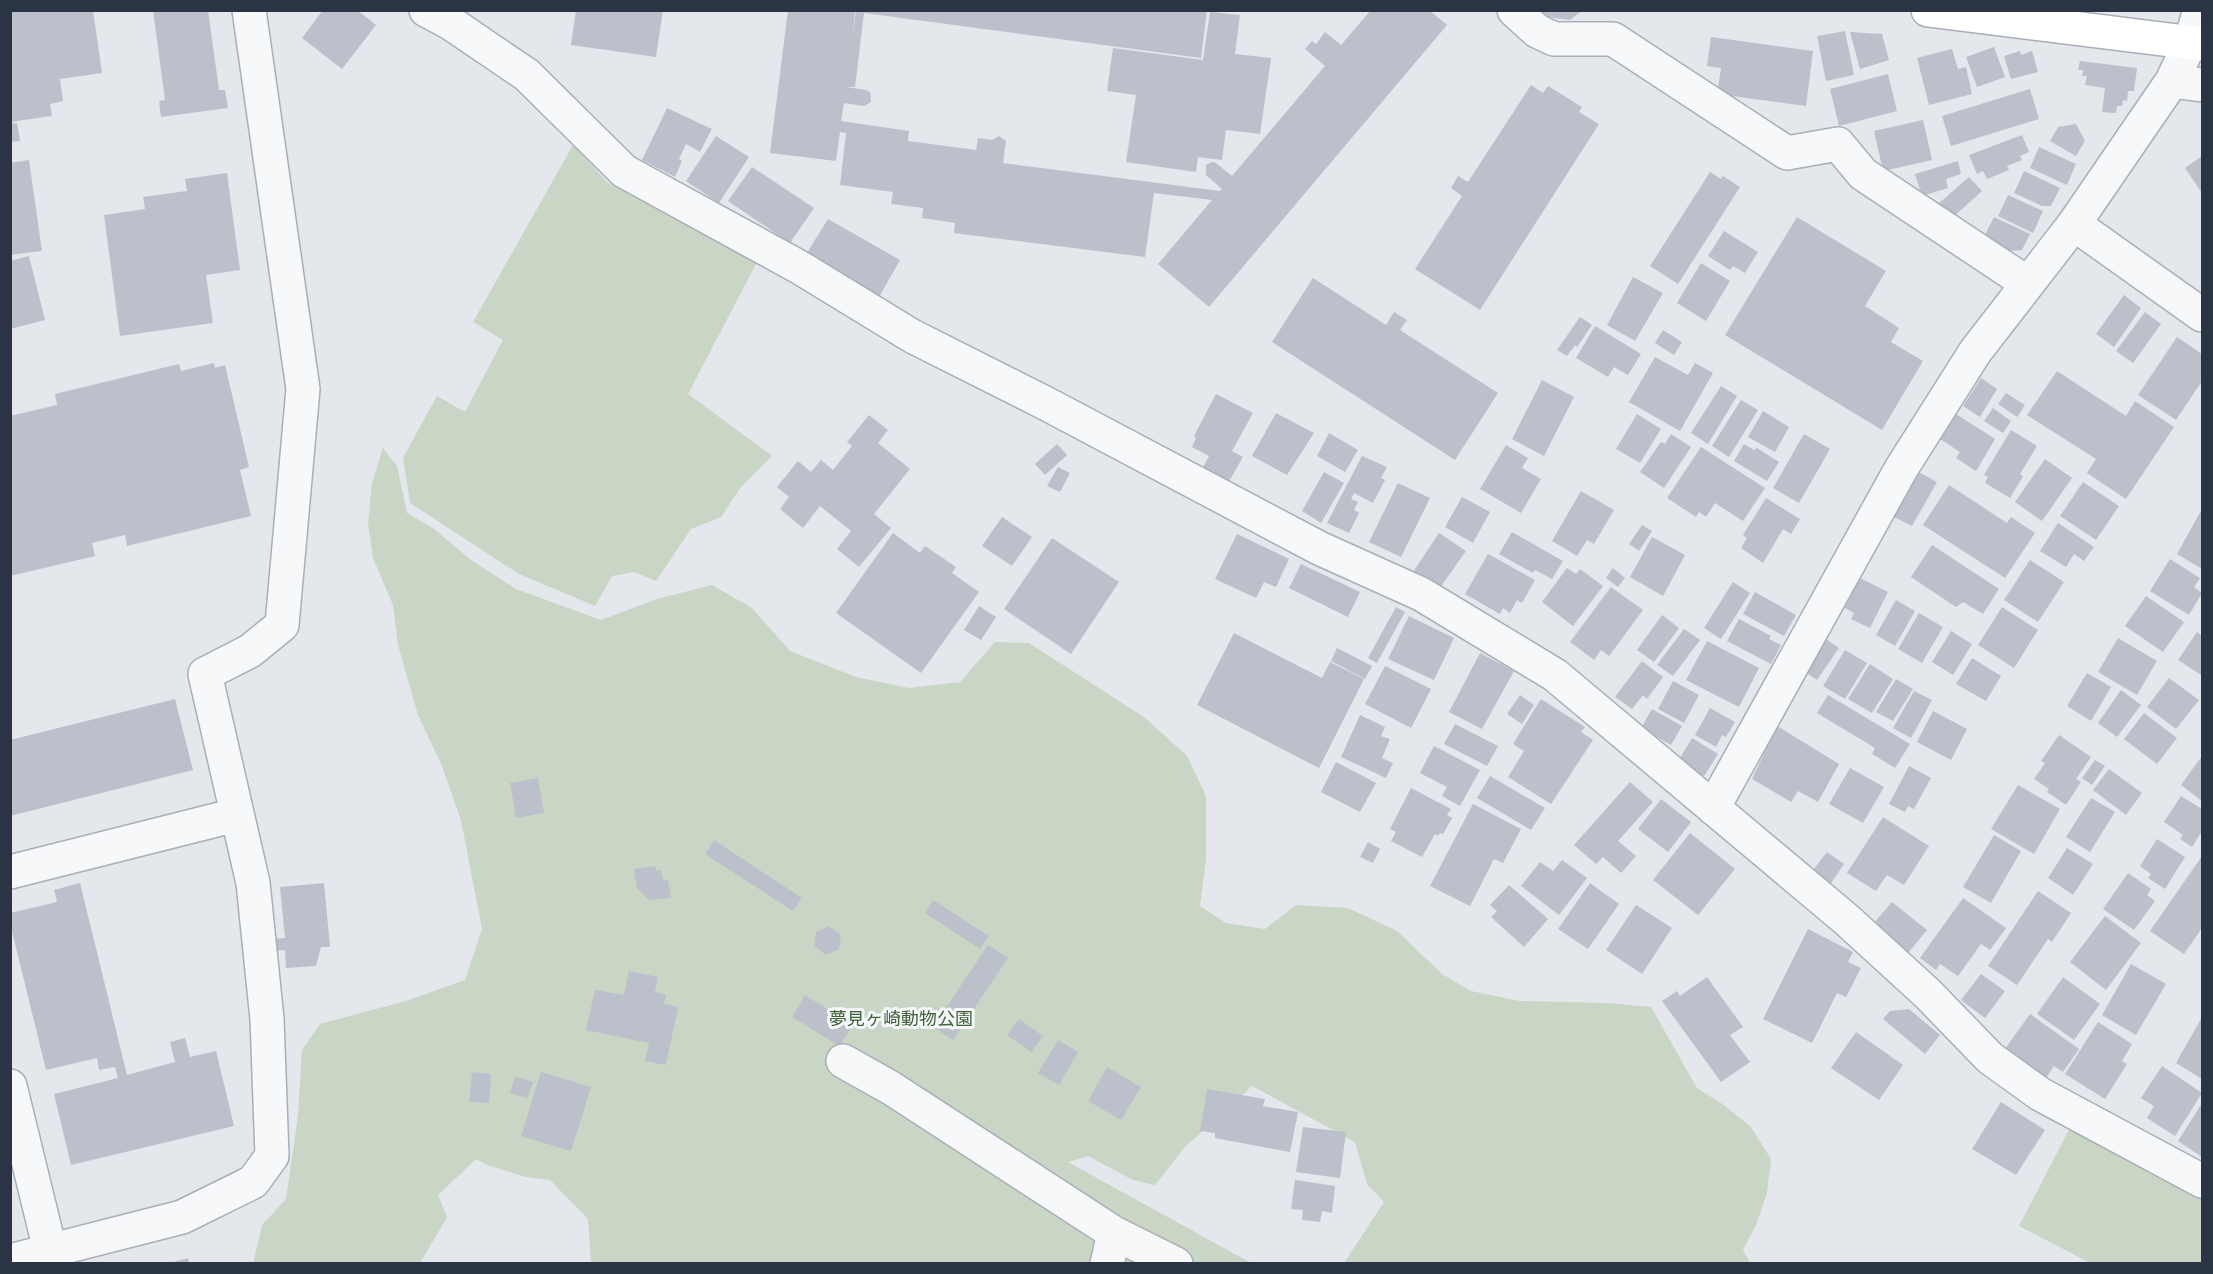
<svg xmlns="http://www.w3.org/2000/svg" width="2213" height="1274" viewBox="0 0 2213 1274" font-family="'Alegreya Sans','Noto Sans JP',sans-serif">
<rect width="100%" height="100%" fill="#e4e7ec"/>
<path fill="#c9d6c5" d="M573,145l34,37 150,80 -69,132 84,62 -31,31 -20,30 -30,12 -35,52 -22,-9 -22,4 -17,30 -76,-32 -109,-71 -7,-45 34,-62 28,16 38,-72 -30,-18z
M383,448l14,18 10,47 26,15 38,32 45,29 85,31 56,-21 55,-14 40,23 38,43 66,26 53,11 51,-6 35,-40 34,1 115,74 43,39 19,40v63l-6,47 26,17 39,6 31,-24 52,3 49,23 45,43 29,17 49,10 88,2 43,4 46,81 27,17 27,22 20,32 -4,34 -11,32 -13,25 7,13h-406l40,-61 -17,-18 -12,-42 -103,-56 -67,61 -30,38 -22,-5 -45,-24 -20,6 183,101h-660l-3,-44 -38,-39 -24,-3 -39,-12 -11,-6 -38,36 9,22 -27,46 -167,1 9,-39 24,-26 12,-84 4,-65 18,-26 86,-23 59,-21 17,-51 -21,-109 -19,-54 -24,-51 -20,-70 -5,-40 -20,-47 -5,-35 4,-40z
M2071,1126l131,74v63h-112l-71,-37z"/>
<path fill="#bbc0ca" d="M10,10h83l9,63 -42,6 3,22 -13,3 2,12 -42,6z
M153,10h55l11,80h6l3,18 -67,9 -2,-16 6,-1z
M323,10h34l19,15 -34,44 -40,-31z
M576,10h87l-7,47 -85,-12z
M788,10h67l-2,23 3,-23h351l-6,48 -337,-45 -9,74h-9l20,3 4,2 1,7v3l-7,4 -20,-3 -3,18 68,10 -1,10 68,9 2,-12 14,2 7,-4 7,5 -3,22 217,28 2,-2 -16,-14v-10l6,-3 4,1 16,13 93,-110 -20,-17 7,-8 4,3 9,-12 16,13 30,-35h58l18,15 -238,282 -51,-43 54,-64 -58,-7 -9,64 -191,-24 1,-10 -33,-5 1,-10 -32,-4 2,-12 -53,-7 6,-52 -6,-1 -4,29 -66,-8z
M1534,10h49l-13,10 -31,-4z
M1210,12l30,3 -5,39 36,4 -11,76 -34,-4 -4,30 -24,-3 -2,15 -70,-10 10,-67 -29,-4 6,-43 90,12z
M1845,31l9,44 -28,6 -9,-45z
M1850,32l32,2 7,26 -29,9z
M1711,37l102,14 -7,55 -89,-12 4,-26 -14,-2z
M1994,47l11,30 -28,10 -11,-30z
M1952,49l6,20 8,-2 6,27 -43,11 -12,-47z
M2020,51l1,4 11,-4 6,21 -27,7 -7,-23z
M2080,61l57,7 -3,23h-6l-1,10 -4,-1 -1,6h-5l-1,7 -14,-1 3,-24 -20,-3 2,-9h-5l1,-6h-5z
M1888,74l9,37 -58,15 -9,-37z
M1531,85l12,8 5,-7 34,21 -3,5 20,12 -119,186 -65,-41 47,-73 -11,-8 7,-12 10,6z
M2030,89l9,30 -88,27 -9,-30z
M667,108l45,21 -12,23 -14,-8 -7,15 3,2 -7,16 -33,-17z
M1923,120l9,40 -49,11 -9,-40z
M17,123l3,18 -10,1v-18z
M2076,124l9,17 -9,15 -26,-15 8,-14z
M2022,135l7,17 -9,4 2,4 -15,6 2,4 -22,9 -4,-8 -6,3 -8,-19z
M716,136l33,21 -30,46 -33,-22z
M2039,147l37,17 -9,21 -37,-17z
M2202,156v37l-17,-25z
M29,160l13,91 -32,4v-92z
M1958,161l3,13 -15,5 2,9 -26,8 -7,-22z
M752,167l62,41 -24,35 -62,-42z
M2024,171l36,17 -9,18h-9l-28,-13z
M1710,172l11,7 2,-3 17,11 -62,97 -28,-18z
M227,173l13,97 -34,5 7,48 -93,13 -16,-121 41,-6 -2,-12 44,-6 -2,-12z
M1969,177l13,14 -32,29 -13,-15z
M2008,195l35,16 -10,22 -35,-17z
M1797,217l89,54 -21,35 34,22 -8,14 32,19 -41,69 -157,-95z
M1994,217l36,17 -8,16 -13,1 -26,-12z
M828,219l72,41 -22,39 -73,-43z
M1724,231l34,21 -13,21 -12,-7 -3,4 -22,-14z
M29,256l16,64 -35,9v-68z
M1701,263l29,18 -24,40 -29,-18z
M1633,277l30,16 -28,48 -28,-16z
M1313,278l73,47 8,-13 13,8 -7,10 98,63 -43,67 -183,-118z
M2124,295l17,13 -27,39 -18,-13z
M2145,312l16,12 -28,39 -17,-12z
M1580,317l12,8 -15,22 -2,-2 -8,11 -10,-6z
M1595,326l46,28 -13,21 -14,-8 -6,10 -32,-19z
M1663,330l19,12 -8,13 -19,-12z
M2177,337l25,17v27l-26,39 -38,-25z
M1655,357l33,18 7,-12 18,10 -33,58 -51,-29z
M214,363l1,5 10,-3 24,102 -9,3 11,46 -124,30 -2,-11 -33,8 3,13 -85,20v-160l47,-11 -2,-11 124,-30 2,7z
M2057,371l69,45 9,-15 39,26 -48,72 -39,-26 9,-14 -69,-44z
M1981,378l16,11 -17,28 -17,-11z
M1542,380l32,17 -30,59 -32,-17z
M1721,386l16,10 -29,48 -17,-11z
M2006,393l19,12 -8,12 -19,-13z
M1216,394l37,19 -21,38 11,6 -15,26 -26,-14 7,-13 -17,-9 4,-9 -2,-2z
M1741,400l17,10 -29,47 -17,-11z
M1993,408l18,13 -8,12 -19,-12z
M1763,411l26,16 -14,25 -27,-15z
M1276,413l38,20 -27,42 -35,-19z
M1637,414l24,15 -21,34 -24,-14z
M1956,414l39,25 -19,32 -20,-13 4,-6 -20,-13z
M869,415l19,15 -10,13 32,26 -36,45 17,14 -32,39 -22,-18 14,-18 -31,-25 -17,22 -23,-19 9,-12 -12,-10 21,-26 13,11 10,-12 12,10 19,-24 -5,-4z
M2011,430l26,16 -17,28 3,2 -13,22 -25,-15 3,-6 -4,-2z
M1329,433l29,17 -13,22 -28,-16z
M1671,434l20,13 -27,41 -24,-16 21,-30 4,2z
M1804,434l26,15 -31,54 -26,-15z
M1057,444l10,11 -22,20 -10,-11z
M1744,444l10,6 3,-2 22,14 -12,19 -33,-20z
M1506,445l22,13 -6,10 19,11 -20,34 -41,-24z
M1701,447l64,41 -22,33 -28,-18 -9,14 -7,-5 -3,5 -29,-19z
M1362,456l25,11 -6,11 4,2 -12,23 -19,-10 -3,6 7,3 -4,8 5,3 -10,20 -22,-10z
M2045,459l27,19 -30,43 -27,-19z
M1058,467l12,6 -10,19 -13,-6z
M1915,470l22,12 -25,44 -22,-11z
M1324,472l20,11 -23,40 -19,-12z
M2083,482l36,24 -23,34 -36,-24z
M1398,483l32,15 -29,59 -32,-15z
M1949,485l58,38 4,-6 24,16 -30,45 -82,-53z
M1581,491l33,19 -20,34 -7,-4 -10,16 -25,-15z
M1462,497l28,15 -17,31 -28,-16z
M1766,498l34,21 -9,15 -8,-5 -20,34 -22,-15 6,-10 -4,-3z
M2202,509v60l-25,-15z
M1002,517l30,20 -20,29 -30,-20z
M2058,523l36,24 -10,14 -10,-7 -8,13 -26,-16z
M1642,525l10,6 -13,20 -10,-7z
M1512,532l51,29 -11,18 -17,-9 -2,3 -34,-19z
M893,533l27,20 5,-7 31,21 -4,6 27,19 -58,81 -85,-60z
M1439,533l27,18 -27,38 -26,-17z
M1237,534l52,25 -13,28 -12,-5 -8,16 -41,-19z
M1652,537l33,18 -22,41 -33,-19z
M1052,538l67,44 -48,72 -67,-45z
M1932,545l67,44 -16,25 -20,-12 -7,5 -45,-30z
M1488,554l47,26 -13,23 -5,-3 -7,13 -7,-5 -3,6 -35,-20z
M2170,559l30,19 -6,9 8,6 -13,22 -39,-24z
M2030,560l34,22 -26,40 -34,-22z
M1301,564l59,28 -12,25 -59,-29z
M1567,568l9,6 4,-5 23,17 -30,40 -31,-24z
M1613,568l12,10 -7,9 -12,-9z
M1860,578l28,14 -18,36 -19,-9 3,-6 -9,-5z
M1733,582l17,11 -29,46 -17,-11z
M1611,587l32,23 -34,46 -8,-6 -7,10 -24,-18z
M1755,592l41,23 -12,21 -41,-22z
M2146,596l38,26 -21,30 -38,-26z
M1896,600l19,11 -20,35 -19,-11z
M979,606l17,11 -15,23 -17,-10z
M1396,607l9,5 -28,51 -9,-5z
M2002,607l36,23 -24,38 -36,-23z
M1919,613l24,14 -21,36 -24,-14z
M1662,615l17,13 -25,34 -17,-12z
M1409,616l45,22 -20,42 -46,-21z
M1739,619l32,17 -2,3 12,6 -10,19 -44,-23z
M1684,629l16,11 -27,36 -16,-11z
M1951,631l21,13 -19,31 -21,-13z
M2197,632l5,4 -1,39 -23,-15z
M1234,633l88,45 8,-16 34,17 -45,89 -122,-63z
M1823,637l16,11 -22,32 -16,-11z
M2118,638l39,23 -20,34 -39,-23z
M1707,641l52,27 -20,39 -53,-27z
M1337,648l35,18 -7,13 -34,-18z
M1845,650l22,13 -22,36 -22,-13z
M1480,653l34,18 -32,58 -33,-17z
M1972,658l29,18 -15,25 -30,-17z
M1642,661l21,16 -16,22 -4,-4 -11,14 -17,-12z
M1870,664l23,15 -21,34 -24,-14z
M1385,666l46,23 -20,39 -46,-24z
M2087,673l24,14 -20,34 -24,-15z
M2169,678l30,22 -23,29 -29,-22z
M1896,679l17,10 -20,32 -17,-9z
M1673,681l26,14 -15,28 -26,-14z
M2121,690l20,15 -24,32 -19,-14z
M1914,691l18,9 -21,38 -18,-10z
M1520,695l14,10 -12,19 -15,-10z
M1828,695l82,49 -15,24 -23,-14 3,-6 -58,-35z
M175,699l18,71 -183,46v-76z
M1541,699l44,28 -4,5 12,8 -42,64 -43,-27 16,-26 -11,-7z
M1710,708l25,14 -9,15 -4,-2 -6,12 -21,-12z
M1652,709l30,17 -11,19 -30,-17z
M1933,711l34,18 -16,31 -34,-18z
M2144,713l33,25 -20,26 -33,-25z
M1360,715l25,12 -4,9 9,3 -8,19 11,5 -7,15 -45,-21z
M1455,724l43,22 -11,20 -43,-22z
M1777,726l62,38 -21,38 -20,-11 -7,11 -39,-23z
M2059,735l32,22 -15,22 5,3 -15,23 -19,-13 2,-3 -15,-10 11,-16 -4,-2z
M1692,738l26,16 -14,22 -26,-15z
M1434,746l46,24 -20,36 -18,-10 5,-9 -27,-14z
M2202,756v45l-21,-16z
M2095,760l10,6 -13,19 -10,-7z
M1336,762l40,21 -16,29 -39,-20z
M1909,766l22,12 -17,31 -6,-3 -3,6 -16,-8z
M1850,768l34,19 -21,36 -34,-19z
M2109,769l33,24 -16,22 -33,-25z
M1490,776l55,32 -14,22 -54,-32z
M538,778l6,35 -28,5 -6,-35z
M1630,782l23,20 -35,39 18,15 -15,17 -18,-16 -7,7 -22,-19z
M2018,785l42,24 -26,45 -43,-25z
M1411,788l40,21 -4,6 5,3 -9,16 -3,-1 -2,3 -3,-2 -13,23 -31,-16 5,-9 -6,-3z
M2181,796l21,13v22l-10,16 -12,-8 3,-4 -19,-13z
M2091,798l24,14 -25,40 -24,-15z
M1661,799l30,23 -23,30 -30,-23z
M1473,804l48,25 -18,34 -9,-4 -24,47 -40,-20z
M1883,817l46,29 -25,39 -17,-10 -11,16 -29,-18z
M1690,833l45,36 -37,46 -45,-35z
M1994,835l27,16 -30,52 -28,-16z
M2157,839l28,18 -20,32 -17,-11 3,-4 -11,-8z
M714,840l88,58 -9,13 -88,-57z
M1368,842l12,7 -7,14 -13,-6z
M2067,848l26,16 -20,31 -25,-17z
M1827,852l17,12 -15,22 -18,-13z
M2202,856v72l-18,26 -34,-23z
M1562,860l25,18 -28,37 -38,-29 19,-24 13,9z
M656,866v5l5,-1 2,11 5,-1 3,18 -22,2 -12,-12 -3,-19z
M2128,873l23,16 -4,6 8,6 -21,29 -31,-21z
M80,883l47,192 48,-13 -5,-20 15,-4 5,19 26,-6 18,75 -163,39 -17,-71 64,-16 -3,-11 -16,3 -2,-12 -51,12 -36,-147v-10l47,-11 -3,-12z
M324,883l6,64h-9l-5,19 -30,2 -1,-18 -10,1 -1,-12 11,-1 -5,-51z
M1590,883l29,21 -31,45 -30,-20z
M1509,885l39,34 -24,28 -33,-30 6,-6 -7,-6z
M2038,891l33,22 -19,29 -4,-3 -31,46 -29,-19z
M1963,898l43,30 -16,22 -9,-6 -23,32 -18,-12 -4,6 -16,-12z
M933,900l56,36 -9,13 -55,-36z
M1892,902l35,28 -19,23 -35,-29z
M1636,905l36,23 -30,46 -36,-24z
M2105,916l36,27 -35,47 -36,-28z
M829,926l12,9 -2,14 -13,6 -12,-9 2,-14z
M1808,929l45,23 -5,10 13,6 -15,29 -9,-4 -25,50 -49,-24z
M988,945l20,13 -55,82 -20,-13z
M2131,964l35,20 -30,51 -34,-20z
M629,971l29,6 -3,15 11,3 -2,9 14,3 -12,58 -21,-4 4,-18 -63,-13 9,-40 29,5z
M1981,974l24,17 -20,27 -24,-18z
M1707,977l36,50 -13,8 20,27 -29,20 -59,-81 15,-10 3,5z
M2063,977l37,27 -26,36 -37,-26z
M805,995l48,30 -14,21 -47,-29z
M1909,1009l31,26 -15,19 -42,-35 7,-8z
M2030,1014l49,35 -16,23 -9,-6 -8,12 -41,-29z
M2202,1017v62l-26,-16z
M1019,1019l24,17 -12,16 -24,-17z
M2098,1022l34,22 -10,17 5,3 -22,35 -40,-25z
M1856,1032l47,33 -24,35 -48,-32z
M1058,1040l20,12 -19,33 -21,-12z
M2162,1066l40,27 -27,43 -28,-18 7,-12 -13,-8z
M1107,1067l34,20 -20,33 -33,-19z
M472,1072l19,2 -2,29 -20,-1z
M541,1072l50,15 -20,64 -50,-15z
M515,1076l18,6 -6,16 -17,-5z
M1207,1089l58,10 -2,7 35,6 -8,40 -75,-14v-5l-15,-2z
M2001,1102l44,28 -29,45 -44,-26z
M2202,1103v54l-24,-16z
M1303,1127l43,5 -6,46 -44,-6z
M1295,1180l40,6 -3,27 -10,-2 -2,11 -18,-2 1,-10 -12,-1z
M188,1258l2,6h-19l-1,-1z"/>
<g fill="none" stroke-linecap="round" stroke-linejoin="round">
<defs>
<path id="street" d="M426,10l26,14 75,51 97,96 175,96 113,69 135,68 272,144 102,46 134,81 292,245 81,74 62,64 50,36 162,87
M1514,10l23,21 17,8h59l174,114 51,-9 25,30 164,109
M2172,81l30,4
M2074,224l128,91
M1713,808l188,-339 74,-117 99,-128 98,-143 18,-38 10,-33
M10,872l226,-57
M843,1061l48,27 223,145 62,31
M10,1086l40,164
M10,1261l172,-44 71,-35 19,-26 -5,-137 -14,-136 -48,-209 45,-23 32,-26 21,-236 -54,-379
M1107,1264l7,-31"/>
<path id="secondary" d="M1928,10l274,34"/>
</defs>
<use href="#street" stroke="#a9aeb7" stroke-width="36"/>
<use href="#secondary" stroke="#a9aeb7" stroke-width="36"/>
<use href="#street" stroke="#f7f8fa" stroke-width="33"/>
<use href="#secondary" stroke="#fff" stroke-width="33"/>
</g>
<g text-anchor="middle" stroke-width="6" stroke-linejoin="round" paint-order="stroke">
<g font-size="18" fill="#3f6138" stroke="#f4f6f9">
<text x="901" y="1025">夢見ヶ崎動物公園</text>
</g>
</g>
<rect width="2213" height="1274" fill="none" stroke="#2b3445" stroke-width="24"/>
</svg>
